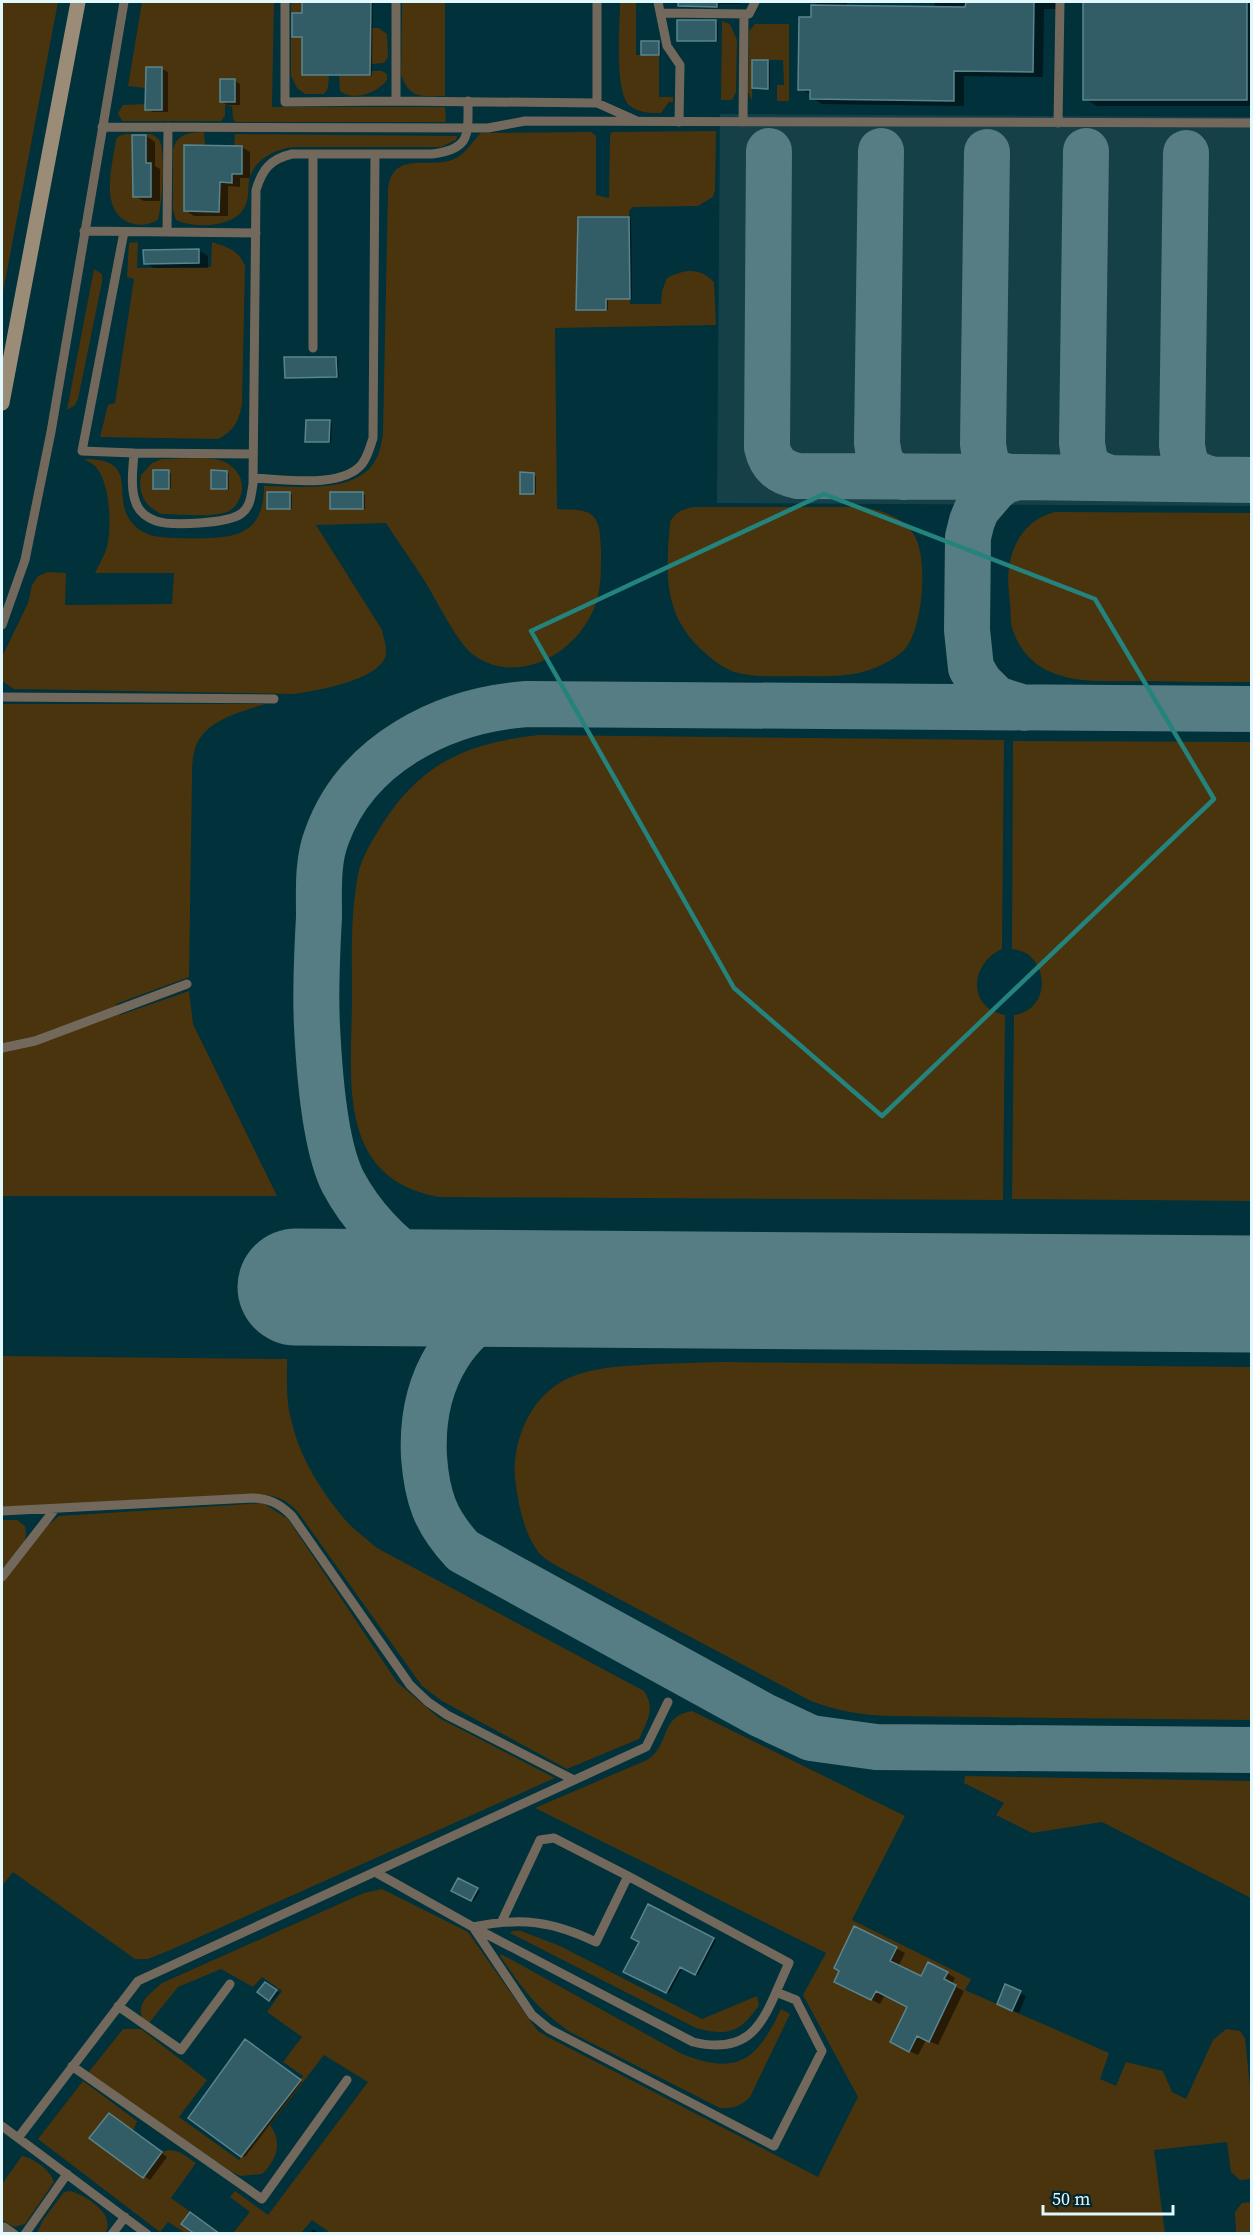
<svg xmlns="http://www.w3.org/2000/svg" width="1253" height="2235" viewBox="0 0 1253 2235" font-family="'Source Serif 4',serif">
<rect width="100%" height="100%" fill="#01313a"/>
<path fill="#154048" d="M720,114l531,3v389l-534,-3z"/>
<path fill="#49340d" d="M2,2h56l-56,295z
M142,2h132l-2,105h173l1,15h-210l-3,-3 -1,-13 -7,-1v11l-4,5h-99l-4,-8 5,-8 22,-1v-16l-17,-2z
M291,2h11v73h27l-1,13 -4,6h-19l-8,-6 -6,-12z
M402,2h43v94c-22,0 -35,4 -44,-21z
M620,2h16v53h23v42h14v5h-4l-8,11c-11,0 -22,0 -31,-7 -16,-12 -10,-83 -10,-104z
M722,21l8,3 7,16 -1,52 -4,8h-11z
M755,24h34v77h-12v-16h7l-1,-25h-30l-1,41 -4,-10 1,-60z
M371,28h8l8,6 1,23 -4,6 -13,1z
M371,71h11l5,3v6c-10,13 -33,22 -47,11l-1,-16h31z
M716,131l-1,59 -2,7 -15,9 -65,1 -4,4 1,93h31l1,-13 5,-13c18,-9 32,-11 47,4l2,43 -161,3 2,181c11,1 26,-1 35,6 9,8 8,23 9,35 0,22 1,46 -11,67 -21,40 -74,67 -115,39 -18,-12 -38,-56 -51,-76 -12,-19 -26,-38 -38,-57l-70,2 66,105c1,7 5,16 4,24 -4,26 -71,37 -93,40l-279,-5 -12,-8v-24l26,-54 4,-18 6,-9 10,-4 18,1 -1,32 107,-1 2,-31h-79c4,-8 9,-17 12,-26 5,-20 3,-64 -11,-80 -3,-3 -8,-6 -12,-8 60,0 24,40 50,66 4,5 15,10 20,11 17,3 67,4 83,-2 4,-1 12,-6 15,-9 10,-11 12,-25 12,-39 36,0 101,10 115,-34 2,-6 3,-13 4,-19l5,-243c4,-43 46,-18 70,-33 8,-5 16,-17 23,-24l110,-1 5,4v59l13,3 1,-62 2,-4z
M204,132l1,13 29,1 1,-12 222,2 -1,4 -15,7h-147c-20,2 -41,13 -45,34 -1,7 0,16 -3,23 -8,24 -51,25 -70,16l-3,-10v-60c4,-17 16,-17 31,-18z
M126,134h25c5,2 8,5 10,10 4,14 1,62 -3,76 -9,5 -18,6 -28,3 -32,-12 -17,-59 -14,-84l3,-3z
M138,242l-1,26 74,-1 1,-25c16,6 26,7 33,24l-3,139c-4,17 -8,26 -24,34l-118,-2 8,-32 7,-2 19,-124 -7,-2 2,-34z
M94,269l8,5v8l-24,117 -3,6 -8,5z
M162,459c16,0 42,-3 57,1 13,3 25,16 23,30 -2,10 -6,18 -15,22 -17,6 -48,2 -66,2 -17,-9 -23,-20 -20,-39l11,-12z
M695,507h169c18,4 40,10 50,28 15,22 9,100 -12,117 -31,25 -62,25 -100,24 -22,0 -46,2 -68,-4 -11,-4 -21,-12 -30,-20 -42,-38 -38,-78 -34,-130 6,-11 13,-13 25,-15z
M1055,512l196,1v169c-35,0 -70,0 -105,-1 -50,0 -112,8 -133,-50 -3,-8 -2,-19 -3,-28 -1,-11 -3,-25 -1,-36 4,-27 19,-48 46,-55z
M2,704h263c-27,9 -65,17 -71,49 -2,8 -2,16 -2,24l-3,200 -73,27 4,11 69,-24 4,33 84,172h-275z
M539,735l465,5 -2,209c-20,8 -34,36 -18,55 5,6 13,9 21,11l-2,185 -564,-3c-102,-18 -88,-115 -87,-195 0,-42 -2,-85 6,-127 3,-17 14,-34 23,-49 40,-63 85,-83 158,-91z
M1013,741l238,1v459l-239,-2 2,-184c29,-4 37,-39 16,-59 -5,-4 -12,-6 -18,-7z
M2,1356l285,3c0,19 -1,41 4,60 8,38 32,76 58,105 8,8 19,16 28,24l267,143c12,18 3,30 -5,48l-72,30 -125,-68 -20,-15 -124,-174c-14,-15 -22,-16 -42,-18l-254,13z
M722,1362l529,5v353l-361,-4c-29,-1 -52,-5 -79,-15l-256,-136c-5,-3 -11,-7 -15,-11 -15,-18 -21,-46 -24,-68 -4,-23 1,-47 11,-67 25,-47 65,-51 113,-54 28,-2 55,-2 82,-3z
M263,1503l25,16 109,163 42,36 116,60 -387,173 -20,8h-13l-122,-87 -11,14v-304l45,-56 12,-10z
M2,1520h15l8,6c5,20 -12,33 -23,47z
M692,1711l213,105 -53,104 119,59 -6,11 144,63 -9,26 16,7 10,-24 37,9 9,21 14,7 27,-59 13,-11 14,2 5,7 6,59v82l-11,1 -9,-8 -4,-30 -73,8 11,83 -833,1 -20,-14 -11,13h-68l17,-21 -20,-15 5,-6 33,24 100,-133 -44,-27 -54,70c13,17 7,35 -8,49l-21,2 -11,-5 -142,-98 35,-44h18l66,51 -28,37 60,43 64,-84 -20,-14 19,-25 -35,-25 15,-21 -20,-14 -9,10 -32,-18 -43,18 -29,36 -7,-5c-5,-17 9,-25 20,-35l202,-90 18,-4 86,43 64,91 6,8 10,6 270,140 40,-80 -55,-102 23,-42 -291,-145 112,-48c24,-15 12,-44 45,-49z
M965,1776l286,5v117l-149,-76 -70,11 -36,-18 8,-12 -40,-20z
M513,1931h8l39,15 142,73 55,-23 2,9c-18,27 -31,32 -63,23l-186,-95z
M501,1954l181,100c56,22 75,6 99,-45l9,5 -40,83c-9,9 -17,12 -30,11l-150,-76c-34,-24 -47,-43 -70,-76z
M83,2081l54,40 -4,10 -24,-18 -19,24 53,40 19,-25c14,-6 23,4 34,11l-25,35 49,35h-35l-17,-11 -8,10 -122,-93z
M22,2156c11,2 29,14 32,26l-29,42 -11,3 -12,-7v-36z
M70,2191c16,4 47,24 35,42h-68l6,-13 21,-28z
M1251,2202v31h-15l-1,-21 7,-9z"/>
<path fill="#0007" d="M304,2h69l-1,74 -69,-2v-37l-10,-1 11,-22z
M667,2h73v2h-21v3h-37l-3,-4z
M816,2h31v5l87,1 1,-6h125v7h-16l-1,68 -79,-1v30l-142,-2 -10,-6v-3l-12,-6z
M1085,2h167v104h-155l-12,-7z
M716,22l2,1v19l-40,-2z
M659,43l2,1v12l-19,-2z
M768,61l2,2v26h-14l-2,-2z
M147,69h15l6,3v40h-15l-6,-3z
M235,81l5,3v21h-13l-6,-4z
M134,136h12l9,6v24l5,3v32h-16l-10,-5z
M242,147l8,5v26h-10v9l-12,-1v30h-34l-9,-6z
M629,218l2,2 1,79h-24v11h-28l-2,-1z
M198,250l10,6v12h-54l-9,-5z
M336,358l2,2 1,18 -53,-1z
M329,422l3,1 -1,20 -24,-2z
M155,471l16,2v16l-16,-1z
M227,472l2,2v16l-17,-1z
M522,474l14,2v18l-15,-1z
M290,493l2,2v14l-24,-1z
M362,494l3,1v14l-33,-1z
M459,1880l21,11 -6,10 -21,-11z
M649,1906l67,34 -18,35 -15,-8 -14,26 -44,-22 16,-29z
M855,1928l50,25 -7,14 24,11 25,-5 8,5 -3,7 12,6 -26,54 -12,-5 -8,15 -18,-8 9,-40 -24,-12 -5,9 -36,-18z
M265,1983l14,10 -7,8 -13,-9z
M1006,1986l20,10 -7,17 -15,-6z
M246,2041l56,41 -57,75 -55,-40z
M115,2118l52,39 -17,23 -6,-4z
M313,2229l3,2 3,3h-9z"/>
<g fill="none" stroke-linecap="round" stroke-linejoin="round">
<path stroke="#567d84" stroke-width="46" d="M769,151l-2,296c4,18 13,25 31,29l221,1
M881,151l-4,292c3,21 5,29 27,34
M1086,151l-4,292c3,22 6,28 28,35
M987,152l-4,292c3,21 5,29 27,33
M1186,153l-4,292c3,21 6,28 28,34
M1024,708l-28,-9 -16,-16 -9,-15 -4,-38 1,-93 4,-16 5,-12 17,-20 10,-8 15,-4 233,3
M483,1289c-21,-8 -43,-15 -63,-25 -31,-16 -61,-52 -77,-82 -19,-38 -24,-114 -26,-156 -2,-37 0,-73 2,-109 0,-26 -2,-56 8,-81 30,-83 117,-126 200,-132l725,5
M562,1290c-11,1 -22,2 -32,5 -75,22 -110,87 -106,162 3,40 11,64 39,94l299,164 49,23 65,9 376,3"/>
<path stroke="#567d84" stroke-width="117" d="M296,1287l956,7"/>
</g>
<path fill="#325d66" stroke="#5a858f" stroke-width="1.5" d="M302,2h69l-1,73h-68v-38h-10v-24h10z
M678,2h39v5l-39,-1z
M966,2h68l-1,70 -79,-1v30l-144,-2v-9h-12l1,-73h12v-12l154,2z
M1083,2h164v98h-164z
M677,20h39v21h-39z
M641,41h18v14h-18z
M752,60h16v29l-16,-1z
M146,67h16v43h-17z
M220,79h15v23h-15z
M132,135h14v28h5v34h-18z
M184,145l58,1v28h-10v9l-12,-1 -1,30 -35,-1z
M578,217h51l1,82h-24v11h-30z
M199,249v14l-55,1 -1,-14z
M284,357h52l1,20 -52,1z
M306,420h24l-1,22h-24z
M153,470h16v19h-16z
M211,470l16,1v18h-16z
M520,472l14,1v21h-14z
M267,492h23v17h-23z
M330,492h33v17h-33z
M458,1878l20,10 -7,13 -20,-10z
M648,1904l66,34 -19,37 -15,-8 -14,26 -43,-21 16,-30 -8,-4z
M854,1926l43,21 -7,14 31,15 7,-14 20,10 -4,7 12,6 -27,57 -12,-6 -8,16 -19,-10 17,-35 -31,-16 -5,9 -37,-18 5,-11 -5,-3z
M265,1982l12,8 -8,11 -12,-9z
M1005,1984l16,7 -9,20 -15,-7z
M245,2039l56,41 -60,77 -53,-39z
M109,2113l53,39 -19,26 -54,-40z
M190,2212l30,22h-25l-14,-10z"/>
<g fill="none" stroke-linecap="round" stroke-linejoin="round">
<path stroke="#72695c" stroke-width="9" d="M285,2v100l111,-1v-99
M658,2l9,44 13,19 -1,57
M661,13l88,1 6,-12
M396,101l201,2v-101
M597,103l38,17
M743,122l1,-108
M1058,123l2,-121
M102,127l386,1 37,-7 727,2
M84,231l172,2
M124,232l-42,219 52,2
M167,232l1,-105
M313,348v-194
M253,454l-119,-1c-1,15 -4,36 2,50 3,9 12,15 20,18 15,5 73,3 86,-8 9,-7 9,-18 11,-29l3,-294c6,-20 14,-31 36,-36h140c39,-5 36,-19 36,-53
M253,478c30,1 89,11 109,-14 6,-8 8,-17 11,-26l2,-284
M2,625l23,-65 26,-128 73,-430
M2,697l272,2
M2,1048l33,-7 152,-57
M2,1511l250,-13c17,0 28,6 40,18l118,169 18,17 19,13 127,65
M2,1577l53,-68
M375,1872l98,55 220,115c66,16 73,-31 96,-79l-161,-87 -32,66c-44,-21 -75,-25 -123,-15l59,88 17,14 225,117 48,-95 -26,-51 -20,-8
M502,1921l38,-81 14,-2 74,38
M118,2006l63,44 49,-66
M72,2066l190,133 85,-119
M2,2126l145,108
M18,2138l120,-157 508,-234 22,-45
M2,2230l2,-3 10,7
M25,2234l42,-60
M112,2234l13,-17"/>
<path stroke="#9a8c77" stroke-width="15" d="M2,403l76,-401"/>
</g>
<path fill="none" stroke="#24837c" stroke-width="4.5" stroke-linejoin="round" d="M824,494l271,105 119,200 -332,317 -148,-128 -203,-357z"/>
<rect width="1253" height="2235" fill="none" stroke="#e1f8fd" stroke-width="6"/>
<path d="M1043 2205v9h130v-9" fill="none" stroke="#e1f8fd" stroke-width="3"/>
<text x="1052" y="2205" font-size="18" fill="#e1f8fd" stroke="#04262d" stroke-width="4.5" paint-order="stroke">50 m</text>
</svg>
